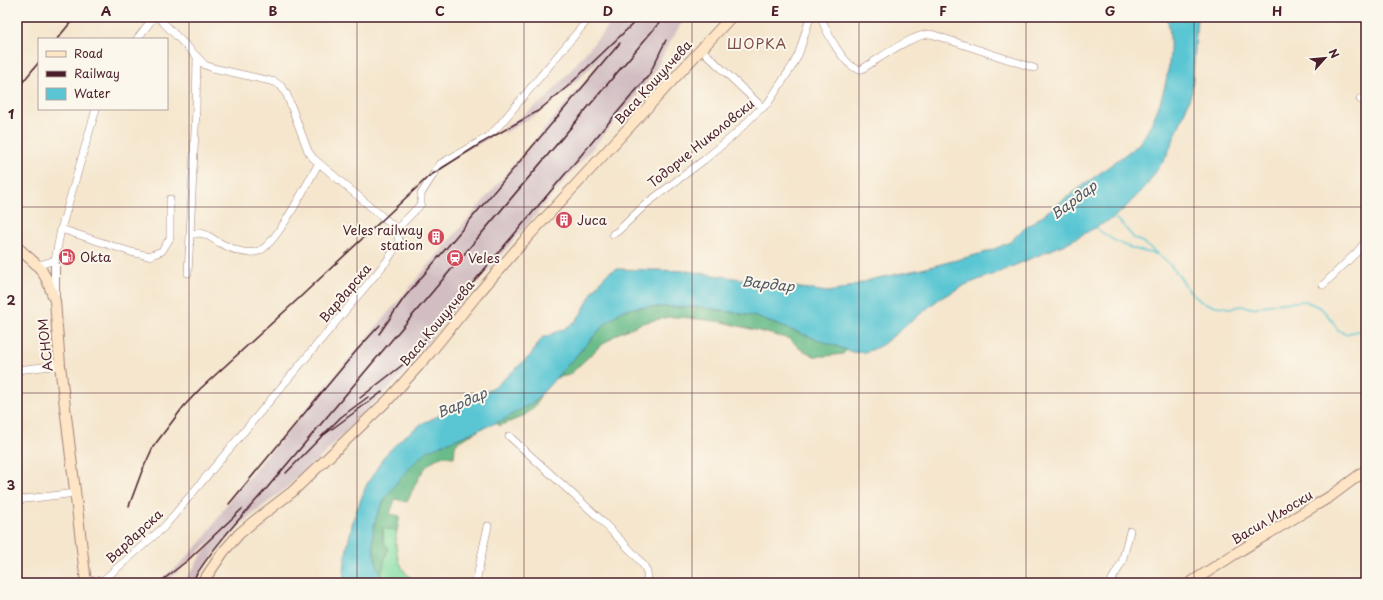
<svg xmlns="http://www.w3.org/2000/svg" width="1383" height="600" viewBox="0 0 1383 600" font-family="'Playpen Sans',sans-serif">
<rect width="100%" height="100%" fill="#fbf7ec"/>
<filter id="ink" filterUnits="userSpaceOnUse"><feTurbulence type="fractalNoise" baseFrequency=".025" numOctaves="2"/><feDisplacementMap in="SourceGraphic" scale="8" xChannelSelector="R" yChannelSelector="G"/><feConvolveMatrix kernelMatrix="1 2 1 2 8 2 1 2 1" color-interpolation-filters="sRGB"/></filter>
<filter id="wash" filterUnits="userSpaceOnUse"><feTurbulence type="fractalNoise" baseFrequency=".012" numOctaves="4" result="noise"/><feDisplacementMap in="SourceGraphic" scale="16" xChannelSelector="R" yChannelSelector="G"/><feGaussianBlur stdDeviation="0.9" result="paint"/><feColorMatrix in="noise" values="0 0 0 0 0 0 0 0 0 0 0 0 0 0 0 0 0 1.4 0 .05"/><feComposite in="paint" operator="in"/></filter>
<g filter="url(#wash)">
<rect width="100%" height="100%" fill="#f5e6cd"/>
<path fill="#d2bec2" d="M616,17l69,1 -16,26 -15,28 -28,37 -178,208 -48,60 -72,73 -31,29 -54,43 -10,10 -27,32 -12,19h-10l15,-24 16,-22 -42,39 -9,7h-3l-2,-3 19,-14 25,-26 24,-36 15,-19 347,-409 12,-18 -36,34 -29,23 -32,18 -1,-4 43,-30z"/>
<path fill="#82dda3" stroke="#667e67" d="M383,528l14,3c-3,13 0,30 8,41 3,4 8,7 12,11l-12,-1 -21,1 -3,-7 3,-32z"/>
<path fill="#69bc89" stroke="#5a6e5a" d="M640,307h60l53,9 94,34 -4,4 -17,2h-12l-15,-8 -9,-9 -67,-17 -42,-5h-12l-27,6 -25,11 -18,13 -30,28 -13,3 49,-54 18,-14z
M540,396c-8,21 -23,22 -41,30l-3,-3 39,-22z
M478,431l-19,10 -4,5 -1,11c-5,0 -9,-2 -13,0 -19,6 -26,29 -34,45l-12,-3 -5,15 10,2 -3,15 -14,-3c0,8 -2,14 5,19l-7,29c-7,-15 -11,-35 -7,-51 5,-23 35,-64 56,-76 15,-8 32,-13 48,-18z"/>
<path fill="#5ac6d3" stroke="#52727f" d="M1167,17h30l-5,75 -10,27 -15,36 -20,30 -22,23 -12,10 -48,26 -66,28 -34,13 -26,14 -56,45c-10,6 -19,10 -31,8l-99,-36 -53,-9h-60l-17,3 -18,14 -70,77 -32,19 -74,30c-20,15 -51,51 -55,76 -4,20 2,39 10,57h-41l3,-30 7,-33 13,-34 19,-31 16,-16 22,-16 44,-20 30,-18 33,-29 12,-18 22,-9 11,-7 7,-10 10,-19 12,-16 4,-4 9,-4 70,2 140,21 13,-2 33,-11 49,-10 65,-17 23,-10 10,-10 118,-87c3,-5 7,-9 10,-15 17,-31 28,-78 19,-113z"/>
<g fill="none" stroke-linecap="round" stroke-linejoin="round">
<path stroke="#5ac6d3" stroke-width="1.5" d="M1113,217l8,6 13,15 10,5 24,20 10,11 9,14 13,13 11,4 19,3 10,-2 12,2 28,-5 25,-2 16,7 10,11 7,11 7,4 21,-5
M1096,228c21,16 35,22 61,26"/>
</g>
</g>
<g filter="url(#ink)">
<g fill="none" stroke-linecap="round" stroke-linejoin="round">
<defs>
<path id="minor" d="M821,17c5,14 25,55 41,52 17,-10 50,-35 69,-35l103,34
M137,39l17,-22
M701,49l62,59
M1360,99l6,5
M61,229l70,23 18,4 13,-5 8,-13v-39
M397,229l24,-25v-10l19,-30 48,-27 10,-10 92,-110
M613,234l5,-3 28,-27 58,-44 30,-25 22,-22 12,-10 25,-38 6,-12 11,-36
M190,235l6,-126 1,-52
M36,264h7l12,-4 6,-31 35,-120
M188,273l2,-38c11,-5 19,1 28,7 12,6 27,14 41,9 18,-7 49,-70 60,-88
M1323,285l35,-34 8,-10
M17,370l43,-5
M509,436l90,82 37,38 8,10 3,6 1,11
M17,500l59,-7
M86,580h18
M100,583l64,-56 223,-266 12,-19 -2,-13 -84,-71 -5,-7 -21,-56 -6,-9 -6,-4 -62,-14 -8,-3 -47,-48
M476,583l4,-21 8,-36
M1110,583l12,-21 8,-31"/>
<path id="tertiary" d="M55,296v-36"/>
<path id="secondary" d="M17,247l19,17 6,7 5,9 8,21 5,64 26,218
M202,583l22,-32 15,-17 14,-12 39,-30 97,-93 40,-45 48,-59 46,-53 208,-225
M1190,583l51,-33 90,-54 35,-26"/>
</defs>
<use href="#minor" stroke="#a0827c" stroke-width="8"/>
<use href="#tertiary" stroke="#a0827c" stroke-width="10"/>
<use href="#secondary" stroke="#a0827c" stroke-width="12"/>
<use href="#minor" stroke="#fff" stroke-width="7"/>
<use href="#tertiary" stroke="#fff" stroke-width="8"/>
<use href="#secondary" stroke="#fde5c5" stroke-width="10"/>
<path stroke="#4a1f2b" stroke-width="1.5" d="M57,39l18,-22
M17,89l22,-27
M379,334l25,-36 216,-255
M368,397l-27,20 -20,20 61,-45
M360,398l45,-35 244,-288 17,-35
M286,473l35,-36
M229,504l128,-154 23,-25
M129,506l13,-35 11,-24 31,-41 16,-17 96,-88 132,-124 52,-33 58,-33 29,-24 73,-70
M159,583l29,-23 54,-51
M191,583c21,-35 49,-65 76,-95l397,-471"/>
</g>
</g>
<path fill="none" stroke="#4a1f2b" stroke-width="1" stroke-opacity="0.55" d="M189,17v566M357,17v566M524,17v566M692,17v566M859,17v566M1026,17v566M1194,17v566M17,207h1349M17,393h1349"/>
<defs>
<symbol id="building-disc" viewBox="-11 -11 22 22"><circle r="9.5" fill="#d1495b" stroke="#fbf7ec"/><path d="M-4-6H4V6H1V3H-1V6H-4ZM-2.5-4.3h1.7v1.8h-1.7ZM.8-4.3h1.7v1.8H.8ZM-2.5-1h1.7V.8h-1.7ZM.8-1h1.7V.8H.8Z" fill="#fff"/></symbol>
<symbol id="fuel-disc" viewBox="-11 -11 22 22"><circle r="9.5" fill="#d1495b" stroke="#fbf7ec"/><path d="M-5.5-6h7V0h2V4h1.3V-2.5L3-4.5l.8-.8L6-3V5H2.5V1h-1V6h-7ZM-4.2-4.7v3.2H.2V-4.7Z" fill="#fff"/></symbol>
<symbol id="station-disc" viewBox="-11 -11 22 22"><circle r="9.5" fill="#d1495b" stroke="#fbf7ec"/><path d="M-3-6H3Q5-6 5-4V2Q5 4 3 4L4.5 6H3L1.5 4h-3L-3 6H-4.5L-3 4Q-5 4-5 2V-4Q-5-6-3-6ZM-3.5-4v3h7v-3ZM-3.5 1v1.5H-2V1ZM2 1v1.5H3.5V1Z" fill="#fff"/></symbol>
</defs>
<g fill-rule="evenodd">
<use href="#building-disc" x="554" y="210" width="20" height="20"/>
<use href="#building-disc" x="426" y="227" width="20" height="20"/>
<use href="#fuel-disc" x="57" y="247" width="20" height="20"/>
<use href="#station-disc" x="445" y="248" width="20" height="20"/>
</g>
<g text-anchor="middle" stroke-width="4" stroke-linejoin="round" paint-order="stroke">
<g font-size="13" fill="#4a1f2b" stroke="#fbf7ec">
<text transform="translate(653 82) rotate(-48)" y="5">Васа Кошулчева</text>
<text transform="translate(701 143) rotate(-39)" y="5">Тодорче Николовски</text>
<text transform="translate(345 293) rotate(-50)" y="5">Вардарска</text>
<text transform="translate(437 323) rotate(-50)" y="5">Васа Кошулчева</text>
<text transform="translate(45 345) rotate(-96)" y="5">АСНОМ</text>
<text transform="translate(1272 517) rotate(-31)" y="5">Васил Иљоски</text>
<text transform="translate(134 536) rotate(-43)" y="5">Вардарска</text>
</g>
<g font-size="13" fill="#4a1f2b" stroke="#fbf7ec" text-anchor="start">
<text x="577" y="225">Juca</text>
<text x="423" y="235" text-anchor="end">Veles railway<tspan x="423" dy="15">station</tspan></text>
<text x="80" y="262">Okta</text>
<text x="468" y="263">Veles</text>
</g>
<g font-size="14" letter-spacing="1" fill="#7d4c46" stroke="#fbf7ec">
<text x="757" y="49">ШОРКА</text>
</g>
<g font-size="14" font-style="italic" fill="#505966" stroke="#fbf7ec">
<text transform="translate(1074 200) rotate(-37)" y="5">Вардар</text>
<text transform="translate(768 284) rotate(6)" y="5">Вардар</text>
<text transform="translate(462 403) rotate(-24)" y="5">Вардар</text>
</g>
</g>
<rect width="1383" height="600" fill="none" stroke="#fbf7ec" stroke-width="44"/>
<rect x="38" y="38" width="130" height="72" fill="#fbf7ec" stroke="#b4a19f"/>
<rect x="46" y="51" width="20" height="6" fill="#fde5c5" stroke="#b4a19f"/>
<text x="74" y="58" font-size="12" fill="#4a1f2b">Road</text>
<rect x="46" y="71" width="20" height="6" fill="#4a1f2b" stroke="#b4a19f"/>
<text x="74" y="78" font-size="12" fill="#4a1f2b">Railway</text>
<rect x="46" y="88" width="20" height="12" fill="#5ac6d3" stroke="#b4a19f"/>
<text x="74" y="98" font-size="12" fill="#4a1f2b">Water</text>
<g transform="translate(1325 58) rotate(63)" stroke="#fbf7ec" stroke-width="3" paint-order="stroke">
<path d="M0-3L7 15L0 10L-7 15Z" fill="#4a1f2b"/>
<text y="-6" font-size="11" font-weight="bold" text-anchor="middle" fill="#4a1f2b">N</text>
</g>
<rect x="22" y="22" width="1339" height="556" fill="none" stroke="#4a1f2b" stroke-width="1.5"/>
<g font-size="13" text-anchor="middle" font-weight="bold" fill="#4a1f2b">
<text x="106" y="16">A</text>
<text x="273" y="16">B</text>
<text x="440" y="16">C</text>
<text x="608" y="16">D</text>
<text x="775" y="16">E</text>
<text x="943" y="16">F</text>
<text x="1110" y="16">G</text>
<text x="1277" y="16">H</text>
<text x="11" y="119">1</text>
<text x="11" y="305">2</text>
<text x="11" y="490">3</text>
</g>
</svg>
